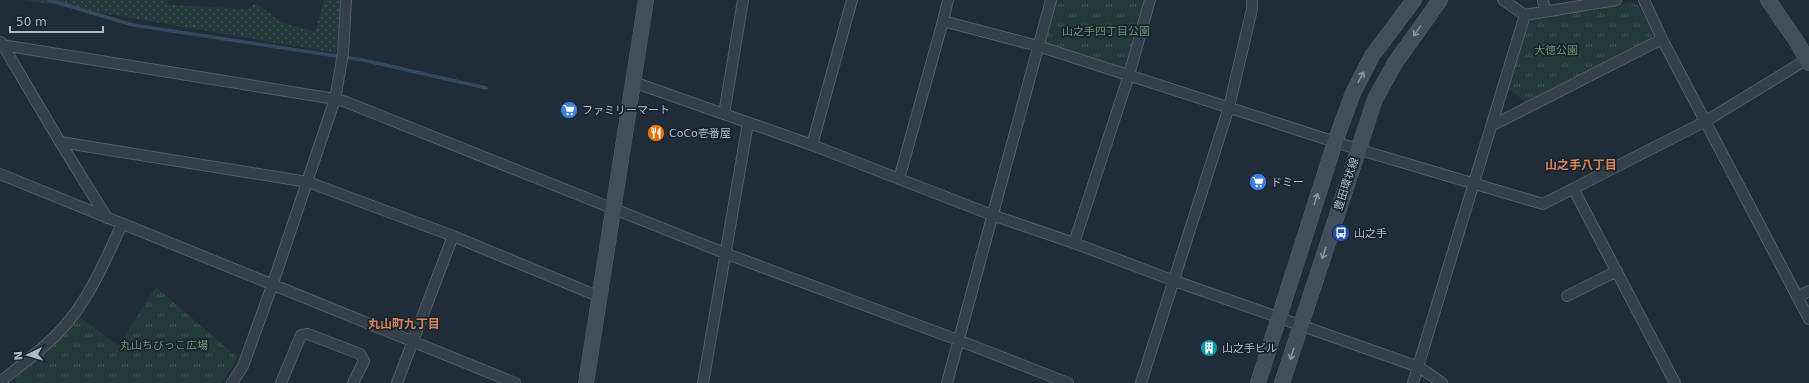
<svg xmlns="http://www.w3.org/2000/svg" width="1809" height="383" viewBox="0 0 1809 383" font-family="'DejaVu Sans','Noto Sans JP',sans-serif">
<defs>
<pattern id="grass-dots" width="8" height="8" patternUnits="userSpaceOnUse"><rect width="8" height="8" fill="#223a3a"/><path d="M2 2h.1M6 6h.1" fill="none" stroke="#405455" stroke-width="1.8" stroke-linecap="round"/></pattern>
<pattern id="park-tufts" width="24" height="20" patternUnits="userSpaceOnUse"><rect width="24" height="20" fill="#223a3a"/><path d="M3 7l-1-3M5 7V3M7 7l1-3M15 17l-1-3M17 17v-4M19 17l1-3" fill="none" stroke="#405455"/></pattern>
</defs>
<rect width="100%" height="100%" fill="#202d39"/>
<path fill="url(#grass-dots)" d="M26,0h142v5l80,4 7,-6 27,19 33,10 9,-32h16l-4,53z"/>
<path fill="url(#park-tufts)" d="M1054,0h93l-19,72 -86,-28z
M1632,2l6,3 15,27 -2,7 -123,65 -20,-16 21,-65 4,-4z
M156,287l82,71 -16,25h-206l-1,-5 49,-42 15,-20 39,30z"/>
<g fill="none" stroke-linecap="round" stroke-linejoin="round">
<path stroke="#334b62" stroke-width="3.5" d="M49,0l84,25 230,35 123,28"/>
<defs>
<path id="street" d="M948,0l-5,21 95,25 319,103 186,55 163,-83 103,-63
M1503,0l22,15 91,-15
M1543,0l2,11
M1644,0l18,39 147,280
M1,42l59,100 47,76
M2,45l333,54 11,3 381,152 231,86 110,43
M633,82l179,63 180,70 82,28 98,37 247,87 23,16
M724,114l19,-114
M1491,126l171,-87
M60,142l248,40 145,54 147,61
M812,145l40,-145
M0,174l515,209
M899,179l44,-158
M1574,190l101,193
M1074,243l55,-168 21,-75
M1567,296l50,-25
M1798,297l11,-6
M0,382c19,-16 44,-33 61,-52 28,-30 44,-69 61,-106
M232,383l11,-17 29,-80 63,-187 8,-45 3,-54
M281,383l20,-48 7,-1 52,20 4,7 -11,22
M397,383l56,-147
M703,383l45,-260
M947,383l104,-383
M1141,383l88,-276 23,-98v-9
M1413,383l112,-368"/>
<path id="secondary" d="M1768,0l29,42 12,21
M586,383l60,-383
M1258,383l77,-241 18,-49 19,-37 42,-56
M1282,383l93,-284 20,-36 45,-63"/>
</defs>
<use href="#street" stroke="#515d67" stroke-width="12"/>
<use href="#secondary" stroke="#515d67" stroke-width="16"/>
<use href="#street" stroke="#343f4a" stroke-width="10"/>
<use href="#secondary" stroke="#424e5d" stroke-width="15"/>
</g>
<defs><path id="oneway-shaft" d="M-6 0H5M1.5-3L5.5 0L1.5 3" fill="none" stroke-width="1.6" stroke-linecap="round" stroke-linejoin="round"/></defs>
<g stroke="#8894a1">
<use href="#oneway-shaft" transform="translate(1417 31) rotate(125)"/>
<use href="#oneway-shaft" transform="translate(1361 77) rotate(-62)"/>
<use href="#oneway-shaft" transform="translate(1316 199) rotate(-72)"/>
<use href="#oneway-shaft" transform="translate(1324 253) rotate(108)"/>
<use href="#oneway-shaft" transform="translate(1292 354) rotate(108)"/>
</g>
<defs>
<symbol id="supermarket-disc" viewBox="-11 -11 22 22"><circle r="9.5" fill="#3f7fe0" stroke="#19242e"/><path d="M-6-5.5h2.5l.6 2H6L4.5 2H-2.5L-4.4-4H-6ZM-1.5 3.2a1.3 1.3 0 1 0 .1 0ZM3 3.2a1.3 1.3 0 1 0 .1 0Z" fill="#fff"/></symbol>
<symbol id="restaurant-disc" viewBox="-11 -11 22 22"><circle r="9.5" fill="#e8710a" stroke="#19242e"/><path d="M-5-6h1v4h1v-4h1v4h1v-4h1v5L-1.5 .5V6h-2V.5L-5-1ZM5-6V6H3V1.5H1.5Q1.5-4 5-6Z" fill="#fff"/></symbol>
<symbol id="bus-disc" viewBox="-11 -11 22 22"><circle r="9.5" fill="#1a4fb4" stroke="#19242e"/><path d="M-5-6H5V4H4V6H2V4H-2V6H-4V4H-5ZM-3.5-4V0h7V-4ZM-3.5 1.2v1.5H-2V1.2ZM2 1.2v1.5H3.5V1.2Z" fill="#fff"/></symbol>
<symbol id="building-disc" viewBox="-11 -11 22 22"><circle r="9.5" fill="#0f9aa8" stroke="#19242e"/><path d="M-4-6H4V6H1V3H-1V6H-4ZM-2.5-4.3h1.7v1.8h-1.7ZM.8-4.3h1.7v1.8H.8ZM-2.5-1h1.7V.8h-1.7ZM.8-1h1.7V.8H.8Z" fill="#fff"/></symbol>
</defs>
<g fill-rule="evenodd">
<use href="#supermarket-disc" x="559" y="100" width="20" height="20"/>
<use href="#restaurant-disc" x="646" y="123" width="20" height="20"/>
<use href="#supermarket-disc" x="1248" y="172" width="20" height="20"/>
<use href="#bus-disc" x="1331" y="223" width="20" height="20"/>
<use href="#building-disc" x="1199" y="338" width="20" height="20"/>
</g>
<g text-anchor="middle" stroke-width="3.5" stroke-linejoin="round" paint-order="stroke">
<g font-size="11" fill="#65976b" stroke="#19242e">
<text x="1106" y="35">山之手四丁目公園</text>
<text x="1556" y="54">大徳公園</text>
<text x="164" y="349">丸山ちびっこ広場</text>
</g>
<g font-size="11" fill="#aebac6" stroke="#19242e" text-anchor="start">
<text x="582" y="114">ファミリーマート</text>
<text x="669" y="137">CoCo壱番屋</text>
<text x="1271" y="186">ドミー</text>
<text x="1354" y="237">山之手</text>
<text x="1222" y="352">山之手ビル</text>
</g>
<g font-size="11" fill="#aebac6" stroke="#19242e">
<text transform="translate(1346 184) rotate(-72)" y="4">豊田環状線</text>
</g>
<g font-size="12" font-weight="bold" fill="#d78358" stroke="#19242e">
<text x="1581" y="169">山之手八丁目</text>
<text x="404" y="328">丸山町九丁目</text>
</g>
</g>
<g transform="translate(28 355) rotate(265)" stroke="#19242e" stroke-width="3" paint-order="stroke">
<path d="M0-3L7 15L0 10L-7 15Z" fill="#aebac6"/>
<text y="-6" font-size="11" font-weight="bold" text-anchor="middle" fill="#aebac6">N</text>
</g>
<path d="M10 26v6h93v-6" fill="none" stroke="#aebac6" stroke-width="2"/>
<text x="16" y="26" font-size="12" fill="#aebac6" stroke="#19242e" stroke-width="3" paint-order="stroke">50 m</text>
</svg>
